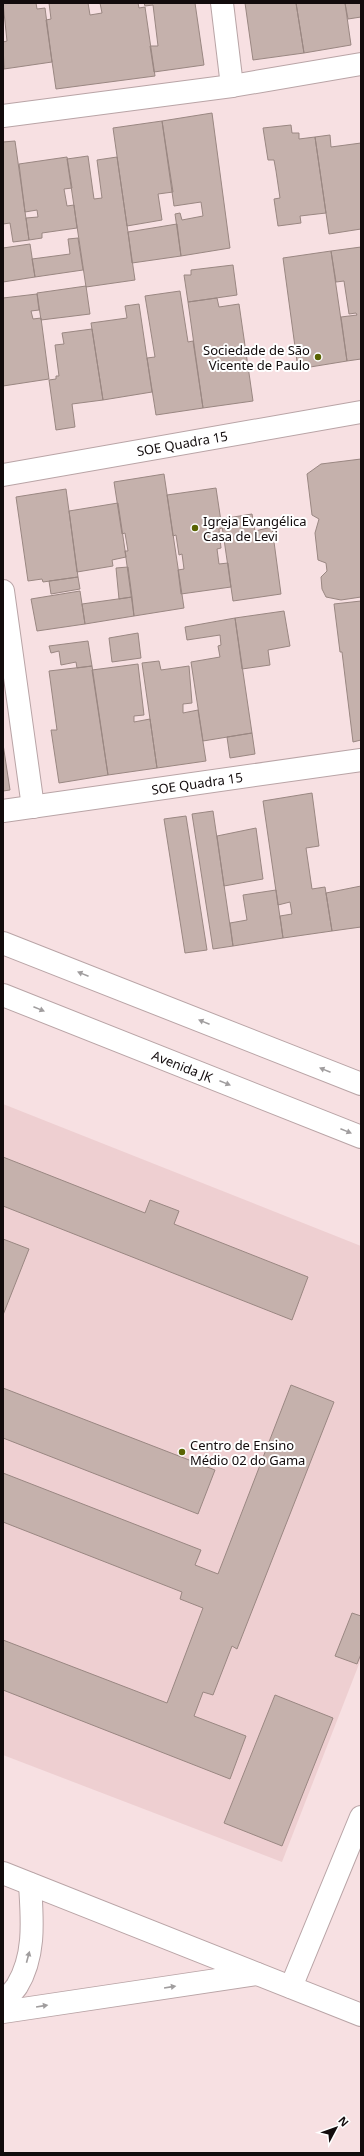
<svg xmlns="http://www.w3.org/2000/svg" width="364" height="2156" viewBox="0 0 364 2156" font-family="'Noto Sans',sans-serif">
<rect width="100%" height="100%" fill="#f7e0e2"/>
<path fill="#eecfd1" d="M3,1104l358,142v413l-79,203 -279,-107z"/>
<path fill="#c5b1ac" stroke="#9a8782" d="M3,3h33l1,6 8,-1 7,54 -48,7 -1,-27 4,-1z
M49,3h39l2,12 12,-2 -2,-10h38l1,5 6,-1 10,69 -99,13 -10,-69 5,-1z
M144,3h51l9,62 -50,7 -4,-26h8l-5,-41 -8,1z
M245,3h51l8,50 -51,7z
M296,3h49l6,42 -47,8z
M345,3h16v14l-13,2z
M212,113l18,135 -49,8 -6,-42 5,-1 2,7 21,-4 -2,-14 -27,4 -12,-85z
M162,121l11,71 -15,2 4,26 -35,6 -14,-98z
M291,125l1,8h7v6l16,-2 11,76 -26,3 1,7 -23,3 -4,-27 6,-1 -4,-27 -2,-11h-6l-5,-32z
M330,135l1,12 30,-4v86l-32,5 -14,-97z
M15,141l14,99 -16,2 -3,-19 -7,1v-82z
M88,156l6,43 8,-1 -5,-38 20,-3 18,123 -49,7 -19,-128z
M67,157l5,31 -8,1 3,17 7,-1 3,23 -35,5v5l-13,2 -3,-22 12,-1 -1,-7 -12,2 -6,-48z
M177,224l4,32 -49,7 -4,-31z
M78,238l5,32 -48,7 -3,-18 38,-5 -2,-15z
M30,244l5,33 -32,5v-34z
M361,247v112l-14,2 -6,-44 16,-2 -1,-2 -7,1 -5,-33 -8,1 -5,-31z
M331,251l16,110 -49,8 -15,-111z
M233,265l4,30 -49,7 -4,-27h7v-5z
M86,286l4,28 -49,6 -4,-27z
M180,291l8,51 5,-1 10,67 -47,7 -9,-57 8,-1 -10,-61z
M37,294l2,16 -8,1 2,8 8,-1 8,61 -46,7v-88z
M217,298l2,9 20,-3 14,97 -50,7 -15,-106z
M139,304l13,88 -49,8 -12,-77 36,-5 -2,-12z
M92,329l11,71 -31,4 3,23 -19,3 -7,-50 7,-1v-3h3l-4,-31 9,-1 -2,-11z
M361,459v138l-20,3 -15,-3 -4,-8 -1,-12 6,-6 -1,-8 -8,-3 -3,-27 4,-14 -7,-4 -5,-41 14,-10z
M164,474l20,134 -50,8 -9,-65h3l-3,-18 -3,1 -8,-52z
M216,488l6,40 -3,1 2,19 -4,1 2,15 9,-1 3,24 -50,7 -3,-24 6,-1 -2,-15 -3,1 -3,-20 -3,1 -6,-41z
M66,489l12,88 -35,5 -1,-3 -14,2 -12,-84z
M118,503l8,54 -14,3 1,6 -36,6 -8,-61z
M252,514l3,17 17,-4 9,67 -48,7 -12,-82z
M128,567l4,30 -13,2 -3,-31z
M78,577l2,12 -29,5 -2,-13z
M80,591l5,33 -48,7 -6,-32z
M132,597l2,19 -49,8 -3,-20z
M361,601v139l-8,2 -11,-90h-2l-6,-48z
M284,611l6,35 -22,4 2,15 -28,4 -7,-51z
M235,618l17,115 -49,8 -12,-79 29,-5 -2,-11 3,-1 -1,-10 -33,5 -2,-13z
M138,633l3,25 -29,4 -3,-24z
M88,641l4,25 -15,2 -1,-6 -15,3 -2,-14 -8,2 -2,-7z
M159,661l2,9 28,-4 3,37 -9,1v9l15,-3 8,51 -49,7 -15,-105z
M138,664l6,51 -10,1v6l16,-3 7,49 -49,7 -16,-105z
M92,666l16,109 -49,8 -8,-53h6l-8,-59z
M252,733l3,21 -25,4 -3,-21z
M3,744l7,46 -7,1z
M312,793l7,53 -13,2 6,41 13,-2 7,44 -49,7 -3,-22 12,-2 -2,-12 -12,3 -15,-104z
M213,811l20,135 -20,3 -21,-135z
M186,816l21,134 -22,3 -21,-134z
M256,828l7,51 -39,7 -7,-50z
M361,886v41l-29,4 -6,-38z
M276,890l7,48 -50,8 -3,-23 17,-3 -4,-25z
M3,1157l142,56 5,-13 29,11 -5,13 134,53 -16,43 -289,-114z
M3,1239l26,10 -26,66z
M291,1385l43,17 -97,247 -5,-3 -19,49 -10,-3 -9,24 52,20 -16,43 -227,-89v-50l164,63 36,-95 -23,-9 2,-7 -179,-70v-49l198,77 -6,15 23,9z
M3,1388l212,82 -17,44 -195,-76z
M352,1613l9,3v38l-4,10 -22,-8z
M275,1695l58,23 -51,128 -58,-23z"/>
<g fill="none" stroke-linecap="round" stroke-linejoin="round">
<defs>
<g id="street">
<path d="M222,3l10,83"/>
<path d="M3,116l229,-30 129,-22"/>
<path id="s1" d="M3,475l358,-63"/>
<path d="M3,591l30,216"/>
<path id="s2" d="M3,811l358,-51"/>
<path d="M291,1987l70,-170"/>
<path d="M3,2012l254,-38"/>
</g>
<g id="secondary">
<path d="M3,943l358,141"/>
<path id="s3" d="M3,995l358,142"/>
<path d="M3,1873l358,142"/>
<path d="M3,2003c4,-6 10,-11 14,-17 19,-31 15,-68 13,-102"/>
</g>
</defs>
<use href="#street" stroke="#b9a4a6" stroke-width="24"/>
<use href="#secondary" stroke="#b9a4a6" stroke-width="24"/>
<use href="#street" stroke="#fff" stroke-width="22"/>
<use href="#secondary" stroke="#fff" stroke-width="22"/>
</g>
<defs><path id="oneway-solid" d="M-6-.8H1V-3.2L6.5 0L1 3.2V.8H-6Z"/></defs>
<g fill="#a09d9e">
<use href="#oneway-solid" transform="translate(83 974) rotate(-158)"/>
<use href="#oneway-solid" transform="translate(39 1009) rotate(22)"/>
<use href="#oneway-solid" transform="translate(204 1022) rotate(-158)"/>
<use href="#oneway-solid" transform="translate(325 1070) rotate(-158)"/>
<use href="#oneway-solid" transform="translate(225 1083) rotate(22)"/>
<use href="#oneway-solid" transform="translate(346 1131) rotate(22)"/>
<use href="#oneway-solid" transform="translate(28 1957) rotate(-75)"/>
<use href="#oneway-solid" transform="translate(170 1987) rotate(-9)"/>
<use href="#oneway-solid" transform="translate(42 2006) rotate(-9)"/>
</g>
<g fill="#596302" stroke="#fff" stroke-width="1.5">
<circle cx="318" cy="357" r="4"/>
<circle cx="195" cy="528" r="4"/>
<circle cx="182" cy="1452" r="4"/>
</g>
<g text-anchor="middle" stroke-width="4" stroke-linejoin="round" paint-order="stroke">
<g font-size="13" fill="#120b0c" stroke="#fff" text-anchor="start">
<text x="310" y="355" text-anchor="end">Sociedade de São<tspan x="310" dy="15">Vicente de Paulo</tspan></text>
<text x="203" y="526">Igreja Evangélica<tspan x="203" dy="15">Casa de Levi</tspan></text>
<text x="190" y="1450">Centro de Ensino<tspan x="190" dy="15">Médio 02 do Gama</tspan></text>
</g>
<g font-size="13" fill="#120b0c" stroke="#fff">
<text dy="5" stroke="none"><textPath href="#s1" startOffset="182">SOE Quadra 15</textPath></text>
<text dy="5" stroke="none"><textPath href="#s2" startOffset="196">SOE Quadra 15</textPath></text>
<text dy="5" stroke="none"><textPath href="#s3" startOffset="193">Avenida JK</textPath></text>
</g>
</g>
<rect width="364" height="2156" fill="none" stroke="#120b0c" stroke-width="8"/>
<g transform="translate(336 2128) rotate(49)" stroke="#ffffff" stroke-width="3" paint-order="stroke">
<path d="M0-3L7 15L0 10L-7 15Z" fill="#120b0c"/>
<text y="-6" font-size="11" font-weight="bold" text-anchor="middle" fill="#120b0c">N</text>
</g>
</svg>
